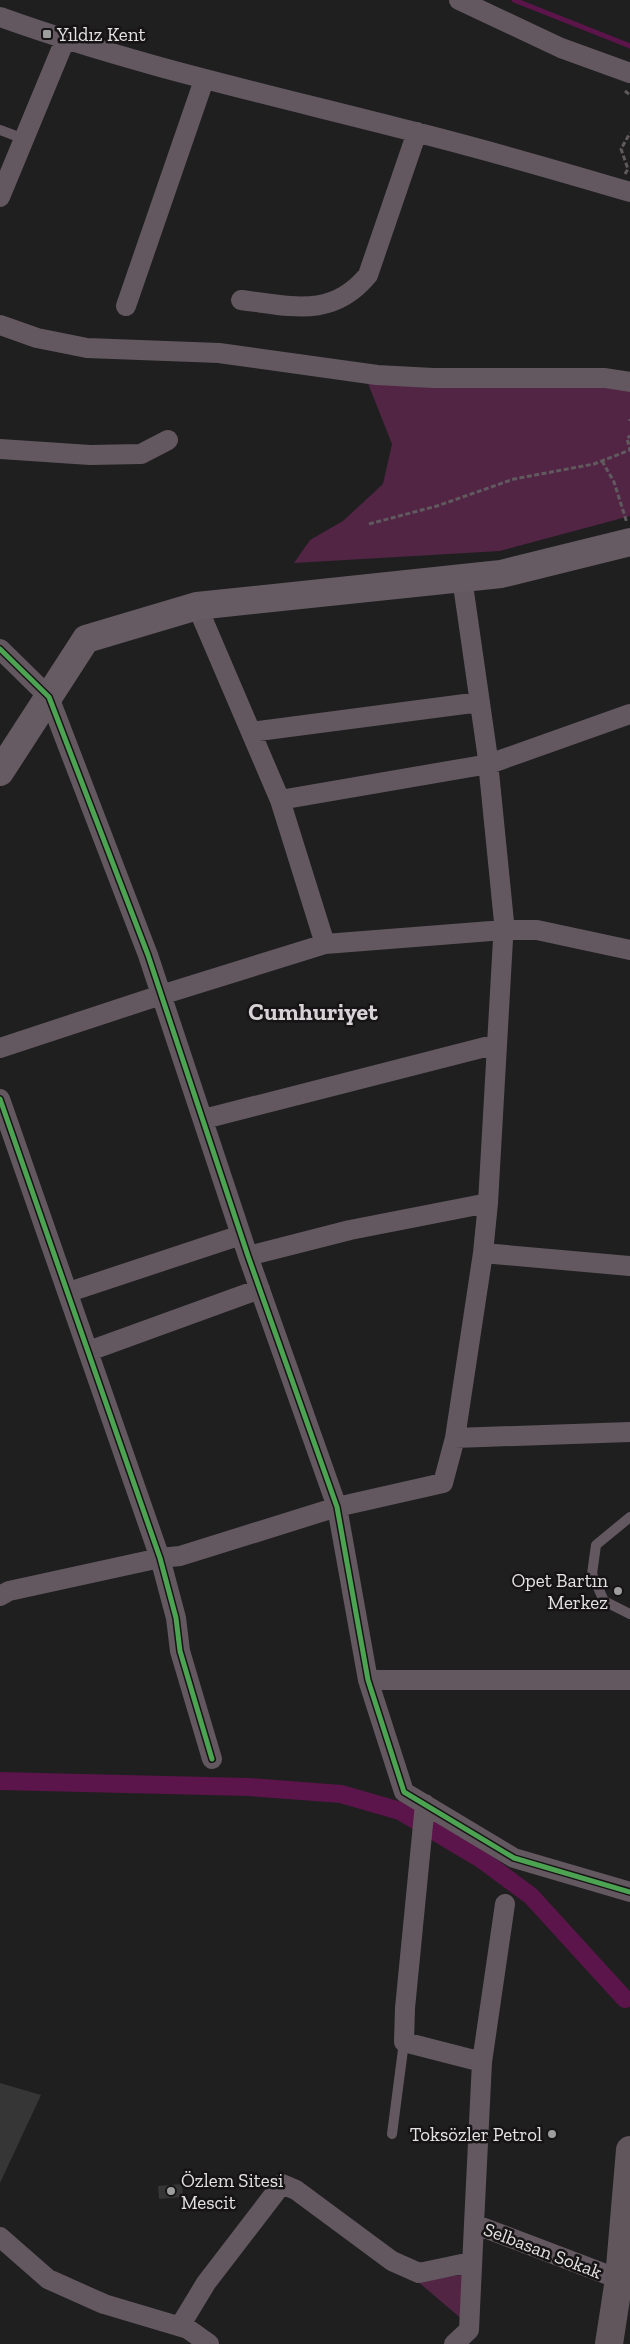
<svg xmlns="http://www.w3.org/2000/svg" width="630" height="2344" viewBox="0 0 630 2344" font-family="'Zilla Slab',serif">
<rect width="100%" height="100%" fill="#1f1f1f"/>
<path fill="#522545" d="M367,381l263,6v129l-130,35 -206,12 16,-23 33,-19 40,-37 9,-40z
M462,2275l2,46 -48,-41z"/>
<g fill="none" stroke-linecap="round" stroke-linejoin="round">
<path stroke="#5b154a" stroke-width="5" d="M514,0l116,46"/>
<path stroke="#5b154a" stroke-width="18" d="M0,1781l249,6 92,7 59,17 81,48 50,37 94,103"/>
</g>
<path fill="#363636" d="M0,2083l41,12 -41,88z
M182,2184l1,13 -24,2 -1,-13z"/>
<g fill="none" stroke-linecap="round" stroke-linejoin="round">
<path stroke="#605a5e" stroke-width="3" stroke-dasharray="5 2.5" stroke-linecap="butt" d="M625,91l5,4
M625,174l3,-5 -7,-20 9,-16
M630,419v2
M602,461l12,21 13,41
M369,524l68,-18 77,-27 80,-15 36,-14 -3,-12 3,-2"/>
<path stroke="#63585f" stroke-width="10" d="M0,130l24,9
M630,1517l-34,28 -4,29 12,27 26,13
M392,2134l12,-92"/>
<path stroke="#63585f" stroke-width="20" d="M459,0l102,48 69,25
M0,17c136,49 276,79 415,115 72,18 144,39 215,60
M0,197l65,-157
M241,300c50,6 91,19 127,-25l49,-143
M126,306l78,-226
M0,325l37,13 50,10 132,5 158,22 56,3h172l25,4
M0,449l90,6 51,-1 27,-14
M462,578l25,174 17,170 -16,281
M197,606l83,194 209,-36 141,-50
M0,649l49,48 99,258 100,301 89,251 31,173 36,112 110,66 116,34
M251,732l229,-30
M280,800l45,144 179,-14h33l93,20
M0,1048l161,-53 164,-51
M0,1099l160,459 16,60 4,33 32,108
M204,1119l293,-75
M248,1256l102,-26 138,-27 -5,50 147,13
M69,1292l172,-57
M89,1351l171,-62
M455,1438l175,-6
M0,1596l9,-5 151,-33 20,-2 157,-49 106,-24 12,-45 28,-185
M368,1680h262
M425,1804l-20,204 -1,34 78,20
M474,2224l8,-162 23,-158
M0,2237l48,42 56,25 84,25 21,15
M180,2326l26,-43 76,-99 14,6 96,71 27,12 52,-11
M454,2344l15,-14 5,-106 145,55"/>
<path stroke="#665b62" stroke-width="28" d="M0,772l86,-133 111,-33 304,-32 129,-32"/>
<path stroke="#60565c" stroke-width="28" d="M609,2344l10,-65 11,-129"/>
<defs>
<path id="cycleway" d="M0,649l49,48 99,258 100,301 89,251 31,173 36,112 110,66 116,34
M0,1099l160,459 16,60 4,33 32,108"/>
</defs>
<use href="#cycleway" stroke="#171416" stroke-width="8"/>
<use href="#cycleway" stroke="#4ca352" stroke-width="5"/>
</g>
<g fill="#9f9e9e" stroke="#171416" stroke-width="2">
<rect x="42" y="29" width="10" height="10" rx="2.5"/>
<circle cx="618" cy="1591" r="5"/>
<circle cx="552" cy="2134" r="5"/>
<circle cx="171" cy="2191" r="5"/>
</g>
<g text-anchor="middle" stroke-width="5" stroke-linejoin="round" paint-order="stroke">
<g font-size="19" fill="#e4e2e3" stroke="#171416" text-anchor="start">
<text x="57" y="41">Yıldız Kent</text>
<text x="608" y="1587" text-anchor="end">Opet Bartın<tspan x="608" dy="22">Merkez</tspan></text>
<text x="542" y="2141" text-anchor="end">Toksözler Petrol</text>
<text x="181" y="2187">Özlem Sitesi<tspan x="181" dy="22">Mescit</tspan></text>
</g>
<g font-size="19" fill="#e4e2e3" stroke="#171416">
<text transform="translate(543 2250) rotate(21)" y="7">Selbasan Sokak</text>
</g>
<g font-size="24" font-weight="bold" fill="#d6d2d5" stroke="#171416">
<text x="313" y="1020">Cumhuriyet</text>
</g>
</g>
</svg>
